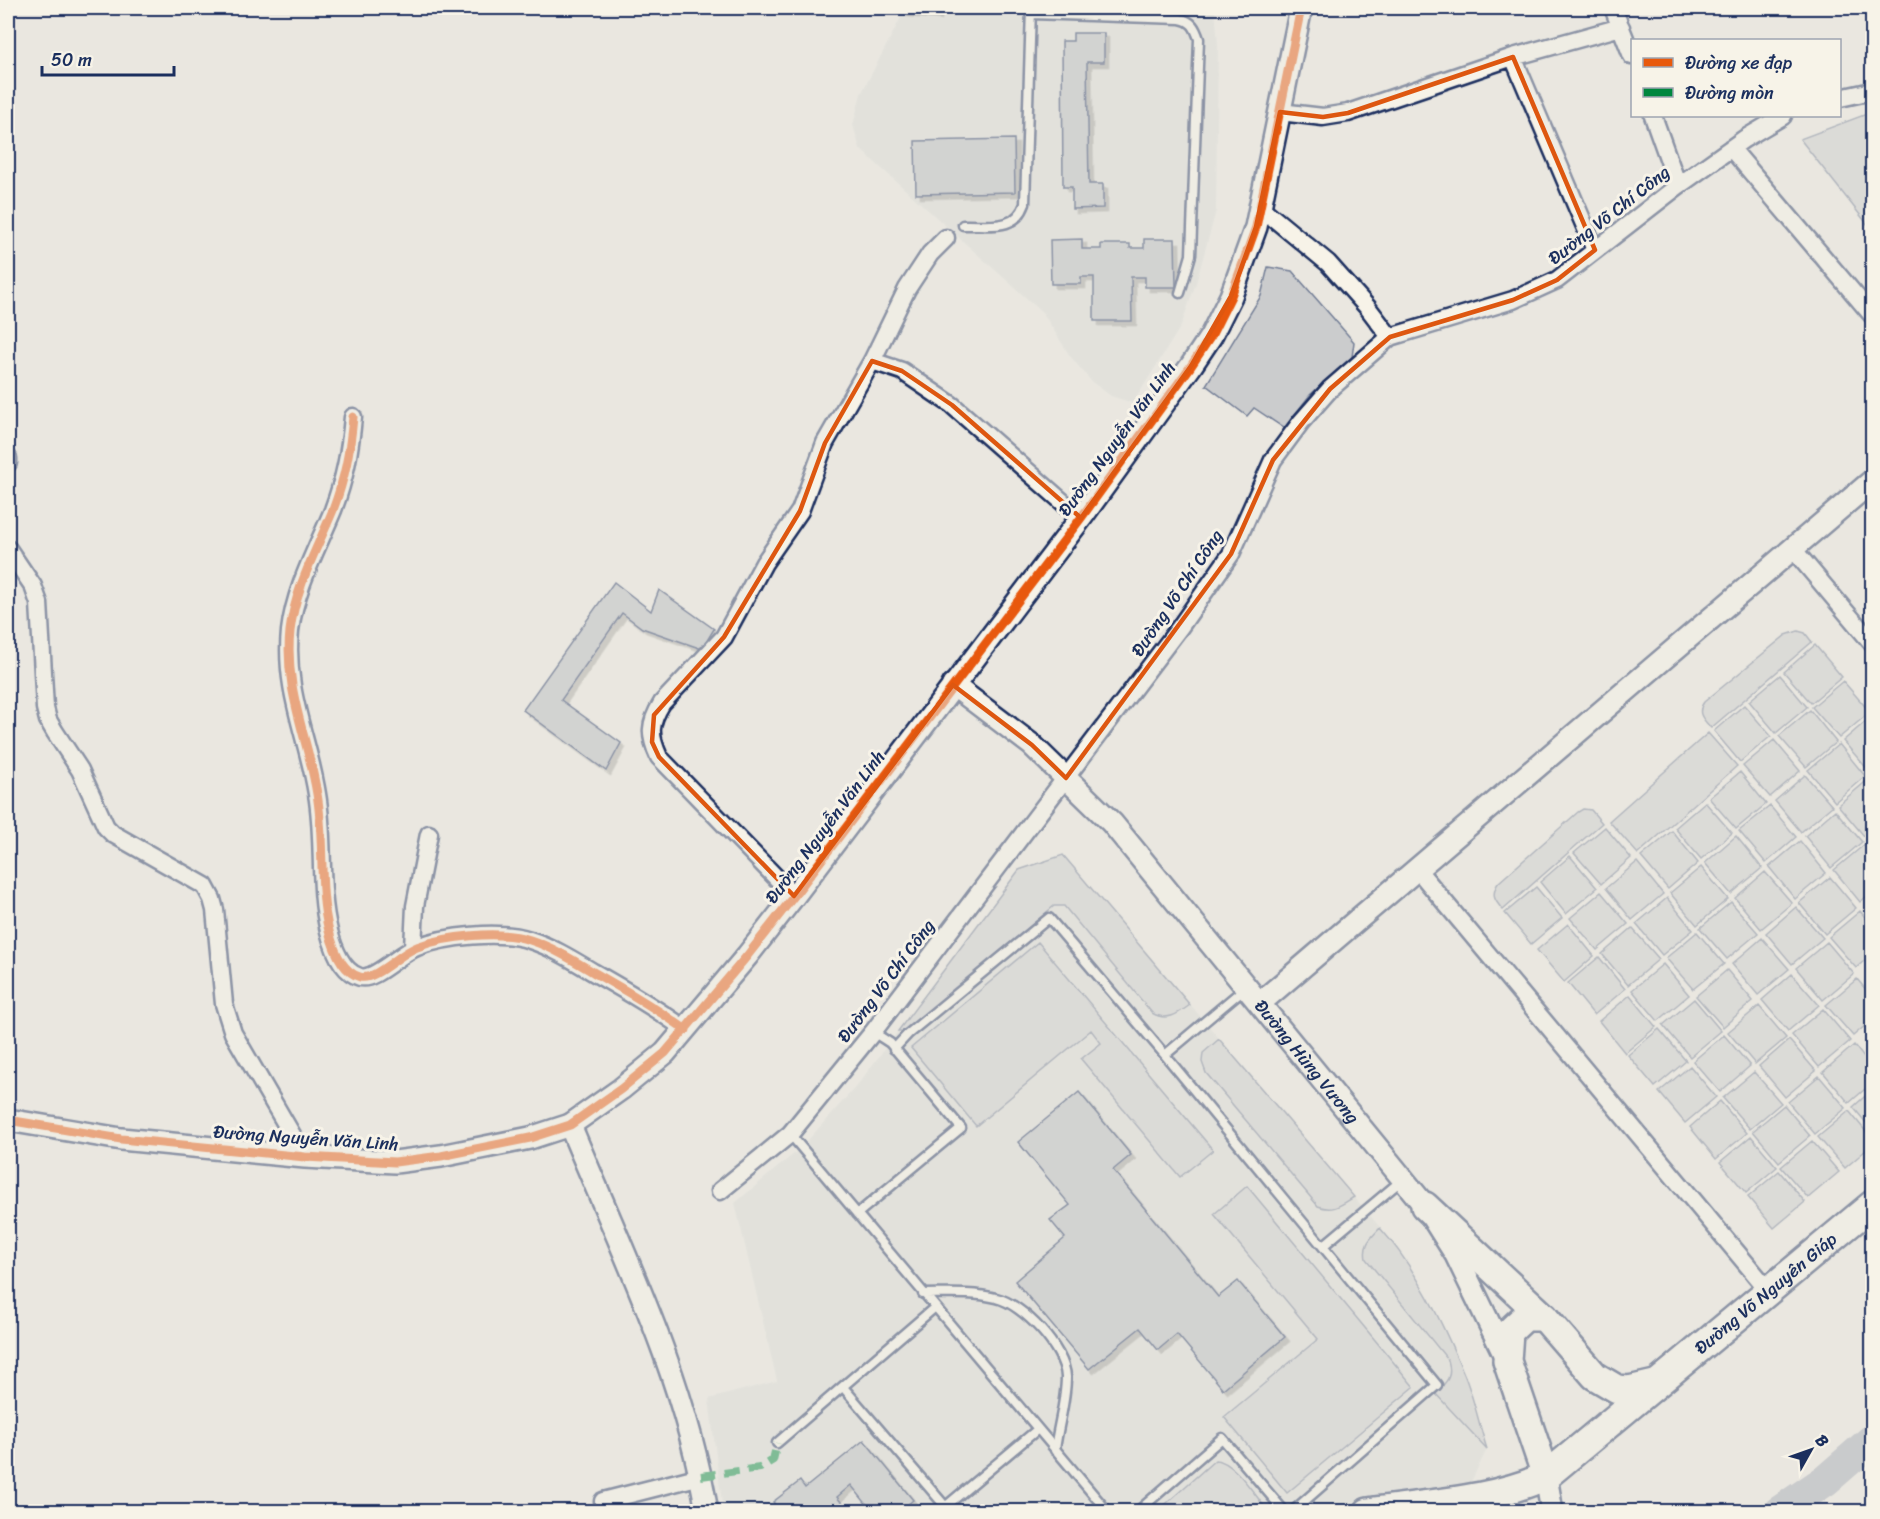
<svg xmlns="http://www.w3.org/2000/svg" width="1880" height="1519" viewBox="0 0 1880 1519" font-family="Sriracha,sans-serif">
<defs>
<filter id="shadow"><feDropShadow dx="4.5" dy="4.5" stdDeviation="0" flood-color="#0004"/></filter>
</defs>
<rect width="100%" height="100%" fill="#eae7e0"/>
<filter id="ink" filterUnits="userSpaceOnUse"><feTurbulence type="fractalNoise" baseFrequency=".0167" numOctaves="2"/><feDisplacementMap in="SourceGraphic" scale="12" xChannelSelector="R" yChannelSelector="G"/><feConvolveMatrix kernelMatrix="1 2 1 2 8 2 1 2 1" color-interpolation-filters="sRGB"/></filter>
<g filter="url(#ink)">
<path fill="#dadad6" d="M906,8h309l3,37 -2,166 -20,72 -15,43 -48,77 -22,-7 -19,-14 -22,-26 -27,-43 -183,-164 -7,-24 8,-31z
M1063,855l326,383 35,53 41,85 22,73 -18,37 -160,25h-586l-14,-112 68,-18 -42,-178 66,-55 58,-65 160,-213z"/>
<path fill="#cbcccd" stroke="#737e96" stroke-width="1.5" d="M1872,112v118l-72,-91z
M1268,267l24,4 62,71 -2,15 -42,38 -26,33 -30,-20 -7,8 -41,-31 55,-89z
M1798,631l7,2 7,9 -101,86c-8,-9 -15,-15 -7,-26l82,-67z
M1815,645l27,32 -31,26 -27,-31z
M1780,675l27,32 -31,26 -27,-32z
M1843,681l27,31 -31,26 -27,-31z
M1744,705l27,31 -31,26 -26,-31z
M1810,710l26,32 -30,25 -27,-31z
M1872,716v53l-2,3 -27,-31z
M1708,733l29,33 -99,88 -29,-33z
M1774,740l26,31 -30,26 -27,-31z
M1839,744l26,32 -30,26 -27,-32z
M1740,772l26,32 -30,25 -27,-31z
M1805,775l27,31 -31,26 -26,-31z
M1869,779l3,5v45l-8,7 -26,-31z
M1705,802l27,31 -31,26 -26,-31z
M1770,806l26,31 -30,26 -27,-32z
M1583,809l8,1 11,13 -99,87c-9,-10 -12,-15 -5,-27l80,-71z
M1835,810l27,32 -31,26 -26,-32z
M1605,827l26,31 -30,26 -27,-31z
M1672,831l26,32 -30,26 -27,-32z
M1736,836l26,32 -31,26 -26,-31z
M1800,841l26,32 -31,26 -26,-32z
M1865,844l7,9v39l-12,10 -26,-32z
M1063,855l127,150c-12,9 -23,17 -38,8l-88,-107h-10l-149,125h-7l121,-161z
M1570,856l27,32 -31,26 -26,-32z
M1637,862l26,32 -31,26 -26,-32z
M1701,867l27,32 -31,26 -27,-32z
M1765,872l27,31 -31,26 -26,-31z
M1830,877l26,31 -31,26 -26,-31z
M1536,887l26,31 -31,26 -26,-31z
M1601,892l27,32 -31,26 -27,-32z
M1667,898l26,32 -31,25 -26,-31z
M1731,902l27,31 -31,26 -27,-31z
M1796,907l27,31 -31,26 -26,-31z
M1860,911l12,15v28l-16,14 -27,-31z
M1568,924l26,32 -30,26 -27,-32z
M1632,928l27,31 -31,26 -26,-31z
M1697,932l27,32 -31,25 -27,-31z
M1762,938l27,31 -31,26 -26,-31z
M1038,942l175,208 -33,27 -99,-118 20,-16 -10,-13 -115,96 -65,-78z
M1827,942l27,32 -31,26 -27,-32z
M1599,957l26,32 -31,26 -26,-32z
M1663,964l26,31 -31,26 -26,-31z
M1727,970l26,31 -30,26 -27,-31z
M1792,974l27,31 -31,26 -26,-31z
M1857,979l15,18v23l-19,16 -27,-31z
M1630,995l26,32 -31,26 -26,-32z
M1694,999l27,32 -31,26 -27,-32z
M1759,1006l27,32 -31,26 -27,-32z
M1823,1009l27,32 -31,26 -27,-32z
M1659,1029l27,32 -31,26 -27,-32z
M1724,1035l26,31 -30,26 -27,-31z
M1219,1039l135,158c-13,8 -21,15 -36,9l-112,-133 -4,-11 1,-9z
M1789,1040l27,31 -31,26 -26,-31z
M1854,1045l18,23v15l-23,20 -26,-31z
M1690,1066l26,31 -31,26 -26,-31z
M1754,1072l27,31 -31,26 -27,-31z
M1819,1076l27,32 -31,26 -27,-32z
M1872,1090v40l-19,-23z
M1720,1101l27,32 -31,26 -26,-32z
M1784,1105l26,31 -31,26 -26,-31z
M1849,1111l23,28v6l-27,23 -27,-31z
M1751,1136l26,31 -31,26 -26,-31z
M1812,1141l27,31 -31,26 -27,-31z
M1779,1171l26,31 -31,26 -26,-31z
M1247,1186l167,201 -127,106 -63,-76 94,-78 -104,-125z
M1380,1228c37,41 63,96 84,146 10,24 15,51 23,75l-52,-56c12,-11 18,-16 13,-33l-82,-101c-3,-15 5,-21 14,-31z
M1215,1460c19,0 41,37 53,51h-110z"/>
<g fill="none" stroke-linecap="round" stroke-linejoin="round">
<path stroke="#a3a8b4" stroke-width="32" d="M1779,1512l47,-32 46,-40"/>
</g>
<path fill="#b6babf" stroke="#1b2f5e" stroke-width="1.5" filter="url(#shadow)" d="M904,8h34l-1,7 -34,-3z
M1073,33h31v29h-17l2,122h14v24l-31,1v-22h-9l-1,-146h11z
M1014,139l1,53 -99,2 -1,-53z
M1082,239v10h19v-5h29v4h14v-9h31l1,48h-31v-10h-14l1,44h-38v-44h-13v7h-30l-1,-44z
M614,582l37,29 8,-21 55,39 -12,20 -60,-21 -20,-15 -61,87 60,43 -15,28 -83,-61z
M1079,1092l52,63 -18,15 105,127 20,-16 47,56 -62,52 -46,-55 -19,16 -18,-22 -51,41 -74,-88 50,-43 -15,-18 20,-15 -52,-63z
M864,1440l49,60 -14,12h-26l-22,-27 -14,12 12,15h-69l-7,-10 27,-21 5,7z"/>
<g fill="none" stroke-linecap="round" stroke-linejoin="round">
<defs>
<path id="service" d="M1031,14l149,5c12,2 15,8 19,20l-8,216 -11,38
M963,225c25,-1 52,7 62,-21l6,-196
M894,1049l14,-15 141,-116 116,137 272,330 -145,127
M1165,1055l81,-68
M790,1134l318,378
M857,1214l104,-86 -71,-85 -17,-11
M1323,1246l80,-67
M923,1294c23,0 50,-2 73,4 27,6 69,51 70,79 0,25 -8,48 -11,73
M843,1387l102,119
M777,1443l157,-135
M939,1512l99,-83
M1137,1512l85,-74 63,74"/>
<path id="minor" d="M1613,8l19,48
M1513,57l82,193
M1840,98l32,-7
M1280,112l43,5 25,-4 165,-56 108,-30
M1653,116l25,70
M1731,148l141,167
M1260,207l68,56 40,45 22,29
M872,361l30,10 50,34 129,113
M353,417c-3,34 -8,61 -20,93 -16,39 -38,78 -43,121 -6,60 18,106 27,163 8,45 1,94 12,137 4,16 13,41 31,46 15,4 40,-24 57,-30 28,-11 83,-17 113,-7 22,7 43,20 63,32 32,18 63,36 93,58
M8,458v5
M8,549l25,37 6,17 6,105 3,12 7,12 25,38 26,57 7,7 92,52 7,13 3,11 9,94 9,29 72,124
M1793,549l79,94
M1417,869l352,422
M794,896l-135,-139c-10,-22 -10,-33 3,-54l62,-66 40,-74 36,-52 25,-68 47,-82 35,-72 23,-35 16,-16
M413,948l2,-42 14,-72
M720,1191l70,-57 83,-102 307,-405 51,-73 42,-94 28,-38 29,-33 60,-52 123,-37 44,-20 121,-94 66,-47 39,-23
M603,1501l98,-25"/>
<g id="tertiary">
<path id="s1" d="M953,685l79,60 80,78 134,164 179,219 31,49 51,105"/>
<path d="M1260,1003l612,-522"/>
<path d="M8,1120l113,19 184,18 90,5 46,-6 89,-18 40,-13 51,-36 44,-36 82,-97 47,-60 287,-378 110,-152 20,-30 20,-40 25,-69 45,-219"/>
<path d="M570,1125c52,126 115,251 137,387"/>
<path d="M1546,1476l6,36"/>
</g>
<g id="primary">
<path d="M1425,1206l119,111 51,59 22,13 12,1 26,-6"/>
<path d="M1544,1317h-19l-16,15 -2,29 39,115"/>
<path id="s2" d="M1368,1512c59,-9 123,-11 178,-36l326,-271"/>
</g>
</defs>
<use href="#service" stroke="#1b2f5e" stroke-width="13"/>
<use href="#minor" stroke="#1b2f5e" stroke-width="21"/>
<use href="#tertiary" stroke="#1b2f5e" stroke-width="26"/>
<use href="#primary" stroke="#1b2f5e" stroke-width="32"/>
<use href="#service" stroke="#f7f3e8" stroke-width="8"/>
<use href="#minor" stroke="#f7f3e8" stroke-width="16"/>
<use href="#tertiary" stroke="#f7f3e8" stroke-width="21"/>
<use href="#primary" stroke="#f7f3e8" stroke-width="27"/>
<path stroke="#00873e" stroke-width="8" stroke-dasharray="15 8" stroke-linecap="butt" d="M701,1476l59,-8 13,-8 4,-17"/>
<defs>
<path id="cycleway" d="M353,417c-3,34 -8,61 -20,93 -16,39 -38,78 -43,121 -6,60 18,106 27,163 8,45 1,94 12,137 4,16 13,41 31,46 15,4 40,-24 57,-30 28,-11 83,-17 113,-7 22,7 43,20 63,32 32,18 63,36 93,58
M8,1120l113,19 184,18 90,5 46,-6 89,-18 40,-13 51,-36 44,-36 82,-97 47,-60 287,-378 110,-152 20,-30 20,-40 25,-69 45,-219"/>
</defs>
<use href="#cycleway" stroke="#f7f3e8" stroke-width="13"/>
<use href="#cycleway" stroke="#e8590c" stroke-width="9"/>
</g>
</g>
<path d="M0 0H1880V1519H0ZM1513,57l82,193 -38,30 -44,20 -123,37 -60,52 -57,71 -42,94 -165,224 -34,-33 -79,-60 -159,211 -135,-139 -7,-15 2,-27 70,-78 76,-126 25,-68 47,-82 30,10 50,34 129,113 110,-152 40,-70 25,-69 24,-115 43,5 25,-4z" fill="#eae7e0" fill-opacity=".55" fill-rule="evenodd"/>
<path fill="none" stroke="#de5710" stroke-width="4.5" stroke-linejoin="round" d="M1513,57l82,193 -38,30 -44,20 -123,37 -60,52 -57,71 -42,94 -165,224 -34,-33 -79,-60 -159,211 -135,-139 -7,-15 2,-27 70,-78 76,-126 25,-68 47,-82 30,10 50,34 129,113 110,-152 40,-70 25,-69 24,-115 43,5 25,-4z"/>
<g text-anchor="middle" stroke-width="6" stroke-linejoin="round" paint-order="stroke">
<g font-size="18" fill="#1b2f5e" stroke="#f7f3e8">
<text transform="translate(1609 215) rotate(-38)" y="6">Đường Võ Chí Công</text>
<text transform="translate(1117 439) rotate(-54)" y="6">Đường Nguyễn Văn Linh</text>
<text transform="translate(1177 593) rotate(-56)" y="6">Đường Võ Chí Công</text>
<text transform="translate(825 827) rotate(-53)" y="6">Đường Nguyễn Văn Linh</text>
<text transform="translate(886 981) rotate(-53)" y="6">Đường Võ Chí Công</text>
<text dy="6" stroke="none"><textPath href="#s1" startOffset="519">Đường Hùng Vương</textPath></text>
<text transform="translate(306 1138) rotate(4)" y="6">Đường Nguyễn Văn Linh</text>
<text dy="6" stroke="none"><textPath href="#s2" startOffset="468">Đường Võ Nguyên Giáp</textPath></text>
</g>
</g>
<rect width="1880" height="1519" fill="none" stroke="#f7f3e8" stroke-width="30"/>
<rect x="15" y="15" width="1850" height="1489" fill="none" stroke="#1b2f5e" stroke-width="2" filter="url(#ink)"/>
<rect x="1631" y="39" width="210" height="78" fill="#f7f3e8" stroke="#9fa5b1" stroke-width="1.5"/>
<rect x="1643" y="58" width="30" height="9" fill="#e8590c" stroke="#9fa5b1" stroke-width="1.5"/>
<text x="1685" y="69" font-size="18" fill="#1b2f5e">Đường xe đạp</text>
<rect x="1643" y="88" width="30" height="9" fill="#00873e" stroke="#9fa5b1" stroke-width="1.5"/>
<text x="1685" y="99" font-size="18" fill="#1b2f5e">Đường mòn</text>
<g transform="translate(1811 1450) rotate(50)" stroke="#f7f3e8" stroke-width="4.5" paint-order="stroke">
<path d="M0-4.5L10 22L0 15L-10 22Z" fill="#1b2f5e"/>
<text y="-9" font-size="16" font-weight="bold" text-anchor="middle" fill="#1b2f5e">B</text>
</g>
<path d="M42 66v9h132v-9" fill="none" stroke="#1b2f5e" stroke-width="3"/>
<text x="51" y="66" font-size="18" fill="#1b2f5e" stroke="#f7f3e8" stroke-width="4.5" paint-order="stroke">50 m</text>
</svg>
